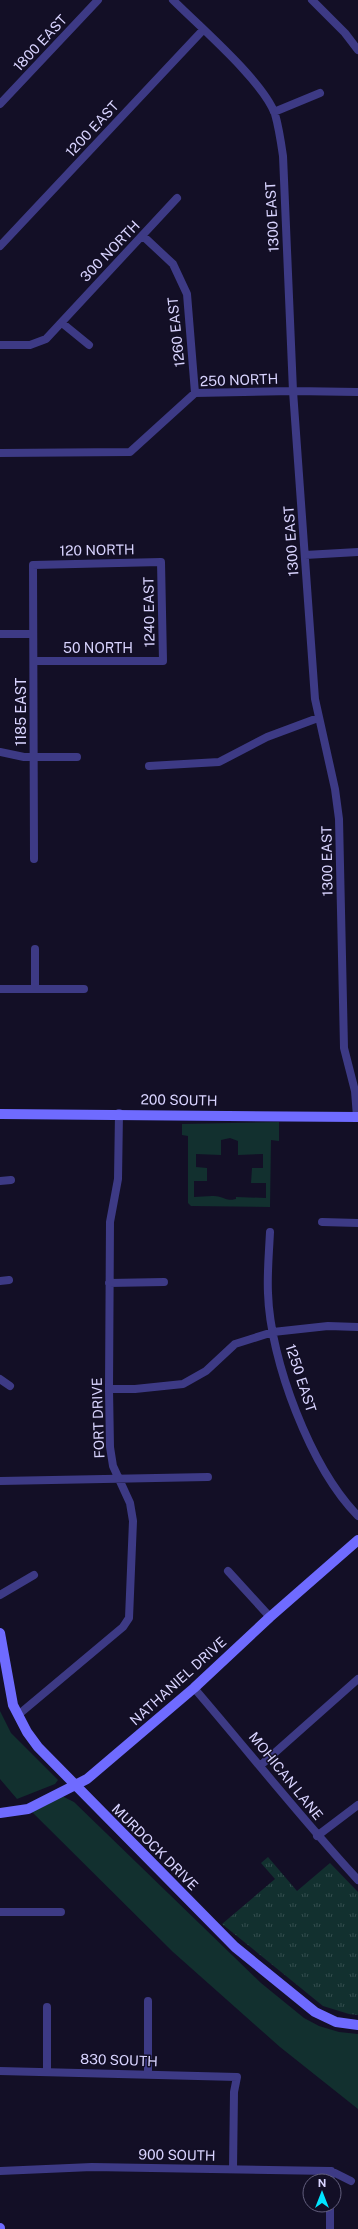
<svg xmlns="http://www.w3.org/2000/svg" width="358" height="2229" viewBox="0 0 358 2229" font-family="'Public Sans',sans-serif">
<defs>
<pattern id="park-tufts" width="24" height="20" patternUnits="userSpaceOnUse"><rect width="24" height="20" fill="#12302f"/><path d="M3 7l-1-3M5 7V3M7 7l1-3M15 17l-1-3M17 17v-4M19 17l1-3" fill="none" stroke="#344d4e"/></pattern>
</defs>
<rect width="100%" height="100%" fill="#130f26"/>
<path fill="#12302f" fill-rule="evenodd" d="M279,1122v19l-8,-1 -1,67 -79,-1 -3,-3v-67l-6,-1v-11zM230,1138l8,3v14l25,-1v14h-11l-1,15h15v15l-30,-1v2c-8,2 -9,0 -16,-2 -7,-2 -18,0 -26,0v-16h13v-13l-11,-1v-13l25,1v-15z
M0,1711l11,22 47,47 -3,4 -38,15 -17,-20z
M62,1796l12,6 187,181 43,35 15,8 20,6 19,2v75l-78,-62 -107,-95 -142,-141z"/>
<path fill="url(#park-tufts)" d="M268,1857l29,34 33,-28 28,29v123l-9,-1 -26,-8 -101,-82 53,-45 -14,-16z"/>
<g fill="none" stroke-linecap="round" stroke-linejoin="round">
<path stroke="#3d3a85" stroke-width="8" d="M173,0c27,27 90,81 102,114 4,14 6,28 8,42l10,235 22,308 20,90 4,30 5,229 11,43 2,26
M312,0l33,33 13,17
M0,104l98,-104
M274,112l46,-19
M143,236l30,28 14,30 8,99
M0,246l203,-216
M62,323l27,22
M0,345h30l16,-6 131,-141
M0,453l130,-1 65,-59 98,-2 65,1
M305,555l53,-3
M0,634h33
M34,661h129l-2,-99 -128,3 1,294
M0,752l24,5h53
M149,766l70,-4 48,-25 51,-19
M35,949v40
M0,989h84
M0,1181l11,-1
M322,1222l36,1
M270,1232c-1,21 -3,41 -2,61 2,68 43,175 90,223
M0,1281l9,-1
M109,1283l55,-1
M0,1379l10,7
M109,1389h26l48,-5 23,-13 29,-27 38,-12 55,-6 30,1
M0,1481l208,-4
M228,1571l42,46
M0,1595l34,-20
M194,1688c55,64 107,130 164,192
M18,1715l105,-88 6,-9 4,-97 -3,-18 -17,-37 -3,-19 -1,-58 1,-167 8,-43 1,-66
M261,1765l97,-86
M317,1836l41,-31
M0,1912h61
M148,2001v73
M0,2071l237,6 -3,15 -1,77
M47,2071v-64
M0,2171l92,-4 239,4 20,10
M330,2181l1,-10
M330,2229v-24"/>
<path stroke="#6f6bff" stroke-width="10" d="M0,1114l358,3
M0,1633l13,72 14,27 11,15 197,200 80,65 21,10 22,3
M0,1813l28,-4 59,-30 107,-91 76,-71 88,-77
M0,2228v1"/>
</g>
<g text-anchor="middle" stroke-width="3" stroke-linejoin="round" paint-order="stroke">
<g font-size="14" fill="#d9d4ff" stroke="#130f26">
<text transform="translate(40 43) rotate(-47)" y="5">1800 EAST</text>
<text transform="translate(92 129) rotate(-47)" y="5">1200 EAST</text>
<text transform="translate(272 217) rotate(-93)" y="5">1300 EAST</text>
<text transform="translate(110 251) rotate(-46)" y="5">300 NORTH</text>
<text transform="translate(176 332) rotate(-96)" y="5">1260 EAST</text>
<text transform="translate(239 380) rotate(-2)" y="5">250 NORTH</text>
<text transform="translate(291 541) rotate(-94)" y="5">1300 EAST</text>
<text transform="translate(97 550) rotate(-1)" y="5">120 NORTH</text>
<text transform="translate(149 612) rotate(-91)" y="5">1240 EAST</text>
<text x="98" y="653">50 NORTH</text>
<text transform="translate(21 712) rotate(-90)" y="5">1185 EAST</text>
<text transform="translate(327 861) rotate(-91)" y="5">1300 EAST</text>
<text transform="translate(179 1100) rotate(1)" y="5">200 SOUTH</text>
<text transform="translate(301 1378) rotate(72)" y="5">1250 EAST</text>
<text transform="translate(98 1418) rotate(-92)" y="5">FORT DRIVE</text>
<text transform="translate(178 1681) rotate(-42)" y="5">NATHANIEL DRIVE</text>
<text transform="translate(286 1776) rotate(51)" y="5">MOHICAN LANE</text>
<text transform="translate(155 1847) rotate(45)" y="5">MURDOCK DRIVE</text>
<text transform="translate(119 2060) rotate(2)" y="5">830 SOUTH</text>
<text transform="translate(177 2155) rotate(1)" y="5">900 SOUTH</text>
</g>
</g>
<g transform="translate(322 2193)"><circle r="19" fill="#130f26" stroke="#625e7d"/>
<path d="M0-3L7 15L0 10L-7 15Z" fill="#00e5ff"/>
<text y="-6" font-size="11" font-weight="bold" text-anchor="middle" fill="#d9d4ff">N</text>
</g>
</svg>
